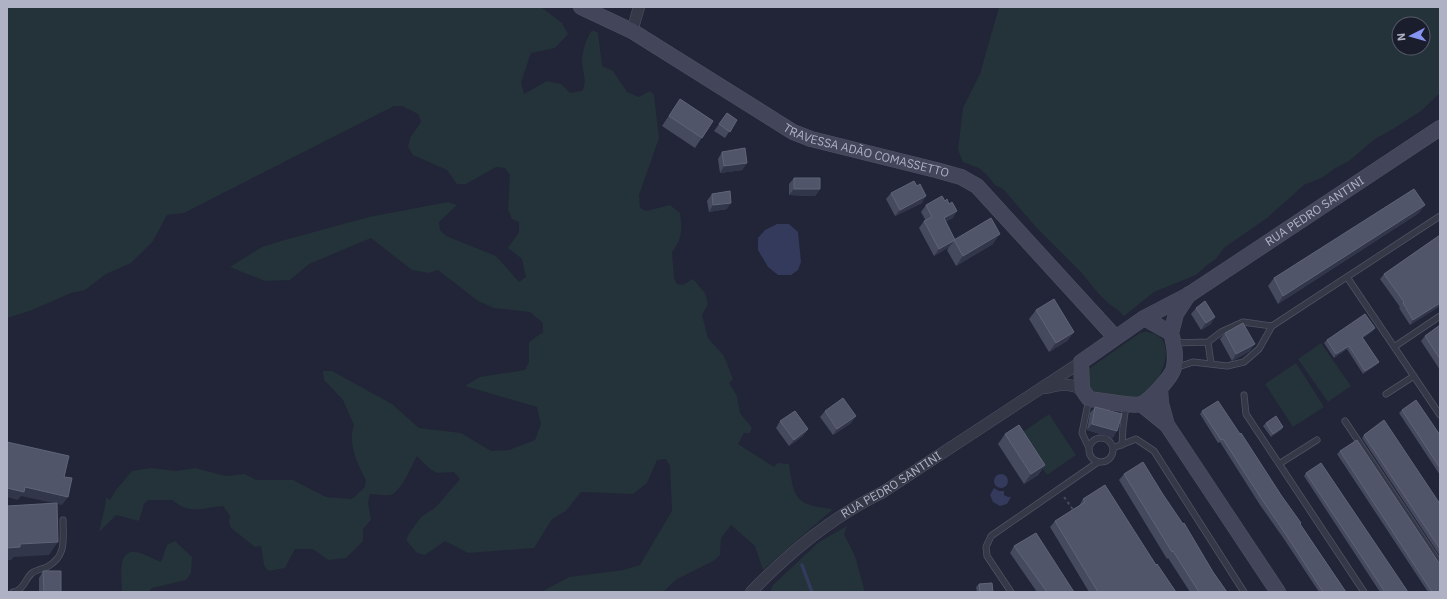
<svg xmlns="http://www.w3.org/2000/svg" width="1447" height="599" viewBox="0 0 1447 599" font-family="'IBM Plex Sans',sans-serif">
<rect width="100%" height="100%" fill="#212537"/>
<path fill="#243239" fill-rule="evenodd" d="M7,7h534l21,16 6,11 -13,14 -24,5 -10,29 3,12 23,-13 14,3 9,9 12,-2c6,-9 0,-20 0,-31 1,-11 4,-21 10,-30l6,3 4,33 11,5 14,21 12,5 11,-6 4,4 5,43 -20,57 1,13 6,3 24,-6 10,8c2,17 3,24 -8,39l2,26 3,6 6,1 10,-6 12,14 3,11 -6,11 6,23 16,18 9,23 -4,4 8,13 3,17 12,15 -2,5h-6l-6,11 36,23 4,-4 11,1c5,36 7,41 44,45l-70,61 -8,-24 -24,-21 -10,13 -1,17 -5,5 -38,19 -14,13h-125l5,-1 26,-14 54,-7 17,-5 32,-54 -2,-45 -4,-7 -9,1 -10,23 -14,11 -52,-2 -15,19 -14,8 -18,29 -66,5 -23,-12 -20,14 -8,-2 -11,-13 4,-8 11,-15 15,-10 24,-28 -6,-7 -16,1 -8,-4 -13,-13c-5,9 -17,38 -27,39 -6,1 -14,-1 -20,-1l-2,9 3,17 -8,9v12l-17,17 -18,2 -15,-11h-18l-10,19 -17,3 -4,-6 -3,-19 -6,1 -24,-19 -2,-6 1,-6 -7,-10c-22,2 -32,9 -51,-6h-24l-4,4 -5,17 -23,-6 -17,17 6,-25 1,-10 4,3 6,-10 16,-19 19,-3 25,3 19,-3 31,8 19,-2 11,6h37l33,17 26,2 13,-12 1,-7c-8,-14 -19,-38 -12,-55l-11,-25 -19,-20 -1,-9h9l60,33 27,24 42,5 30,18 18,-1 26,-10 6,-16 -4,-17 -72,-21 15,-9 45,-7 4,-8v-20l14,-10v-9l-13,-11 -36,-4 -16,-7 -40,-31 -9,3 -17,-3 -41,-32 -62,26 -19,16 -25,1 -35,-14 32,-20 19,-6 88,-24 79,-15 9,3 -18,17 1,8 6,6 50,20 23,26 7,-5 -4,-18 -14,-11 11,-16v-10l-7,-3 -4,-9 2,-35 -5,-7 -9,-1 -30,17h-9l-10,-14 -34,-15 -5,-8 2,-9 11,-16 -3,-8 -16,-8h-8l-210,107 -17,2 -14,26 -22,22 -25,11 -21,16 -14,3 -39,17 -25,8z
M999,7h441v86l-19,18 -28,18 -18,10 -26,22 -15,8 -11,8 -19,8 -37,33 -43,30 -8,11 -9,6 -11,10 -42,17 -30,24 -6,-6 -9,-6 -11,-11 -17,-21 -45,-45 -33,-38 -8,-4 -8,-10 -8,-7 -16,-6 -5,-12 5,-42 17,-34zM1399,24h24v24h-24z
M1144,332c40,0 17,57 -5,65 -9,3 -21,0 -31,-1 -18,-2 -21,-8 -21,-26l53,-37z
M1321,343l30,43 -23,16 -30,-43z
M1296,363l28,44 -31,20 -28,-43z
M1049,414l27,41 -29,20 -27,-41z
M847,526l-3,8 11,22 10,36h-95l3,-7 46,-43z
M175,541l17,16 -1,16 -5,7 -34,8 -3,4h-27c0,-12 -6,-44 15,-40 8,2 16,7 24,10l6,-17z"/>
<path fill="#333a5c" d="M777,224h12l9,8 3,30 -3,8 -7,5h-13l-10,-8 -10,-17v-12l7,-8z
M994 481a7 7 0 1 1 14 0a7 7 0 1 1-14 0Z
M994,488l5,3h5v4l4,2h3l-4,7 -7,2 -7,-4 -3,-7z"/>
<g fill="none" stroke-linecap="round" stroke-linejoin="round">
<path stroke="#333a5c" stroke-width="3.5" d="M802,565l10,27"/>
<defs>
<path id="lane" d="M1347,277l93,138
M1208,342l3,22
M1174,343l34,-1 13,-10 22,-10 29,4
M1394,347l46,-31
M1175,368l18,-6 34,4 17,-4 15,-13 13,-23 168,-110
M1386,394l28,-18
M1244,395l2,19 118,178
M1345,421l95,143
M1089 450a12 12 0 1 1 24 0a12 12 0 1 1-24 0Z
M1122,445l1,-18 3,-22
M1089,448l-7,-15 7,-34
M1113,448l23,-9 18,12 90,141
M1279,464l38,-24
M13,592c11,-2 12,-13 19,-19 4,-3 10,-4 15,-6 20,-11 16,-27 16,-47
M1011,592l-24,-36 -1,-9 5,-11 107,-74"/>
<g id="street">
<path d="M632,31l7,-24"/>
<path d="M1046,388c15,-4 22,-5 36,1"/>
<path id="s1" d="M751,592c40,-41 81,-75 132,-100l198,-130"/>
</g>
<g id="secondary">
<path id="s2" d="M581,7l51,24 161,101 18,7 125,31 25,7 16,9 138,151"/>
<path id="s3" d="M1144,318l27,15c3,10 5,23 3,34 -1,9 -24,33 -32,37 -9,3 -42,-4 -53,-5l-7,-10 -1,-27 63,-44 46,-24 250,-166"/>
<path d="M1171,333l5,-19 13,-20"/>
<path d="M1160,389l1,14 6,22"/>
<path d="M1141,404l26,21 111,167"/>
</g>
</defs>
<use href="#lane" stroke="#4f5262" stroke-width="7"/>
<use href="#street" stroke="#4f5262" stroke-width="12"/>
<use href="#secondary" stroke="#4f5262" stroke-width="16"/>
<path stroke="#414d55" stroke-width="2" stroke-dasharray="3 3" stroke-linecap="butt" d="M1064,497l10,14"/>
<use href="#lane" stroke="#353847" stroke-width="5.5"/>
<use href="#street" stroke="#353847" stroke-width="11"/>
<use href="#secondary" stroke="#43465a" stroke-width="15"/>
</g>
<path fill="#454a5f" d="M680,99l33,22 -18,27 -33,-22z
M727,113l10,7 -12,18 -11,-7z
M722,152l25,11 -5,7 -22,3 -2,-14z
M794,178l26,11 -5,7 -26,-1v-11z
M891,193l31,10 -27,13 -9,-17z
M712,194l15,15 -18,3 -2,-11z
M926,205l27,13 -7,3 9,19 38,4 -37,22 -9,-16 2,-3 -15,9 -15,-28 5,-7h2l-5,-9z
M1419,213l-141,91 -10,-18 6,-8z
M1440,235v71l-30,19 -11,-17 1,-1 -20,-28 4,-5z
M1196,308l15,16 -10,6 -10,-16z
M1036,310l38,22 -7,9 -18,11 -20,-33z
M1440,325v45l-19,-29 4,-5z
M1373,331l-10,7 16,24 -3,3 -13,9 -16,-25 -13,9 -10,-15 3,-3z
M1225,333l25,18 -18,10 -12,-22z
M1095,407l18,31 -26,-8 3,-17z
M1402,410l38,25v40l-41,-62z
M825,411l31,5 -5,7 -18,12 -13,-18z
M1202,411l38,23 106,158h-27l-35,-53 -24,-34 -40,-63 -2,1 -18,-29z
M780,421l28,8 -5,7 -14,10 -13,-18z
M1266,423l17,4 -2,3 -10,7 -8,-11z
M1005,434l40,31 -7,10 -14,9 -26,-40z
M1364,435l76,69v52l-78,-118z
M1340,451l99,112 1,29h-12l-91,-138z
M1306,473l102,119h-28l-76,-116z
M1124,474l38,19 51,79 14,20h-37l-22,-34 -1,1 -48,-79z
M1083,499l73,66 20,27h-87l-39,-65 5,-6 24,-15z
M1014,546l60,46h-37l-27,-39z
M43,571l18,21h-22v-14z
M979,584l14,8h-16l-1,-5z"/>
<path fill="#32364a" d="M747,163l-5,7 -22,3 4,-7z
M794,189h26l-5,7 -26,-1z
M926,196l-4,7 -27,13 5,-6z
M731,203l-4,6 -18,3 4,-7z
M1425,205l-6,8 -141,91 5,-8z
M957,211l-4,7 -14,7 5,-7z
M1000,234l-7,10 -37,22 7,-10z
M954,241l-5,6 -15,9 5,-7z
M1440,303v3l-30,19 3,-5z
M1215,317l-4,7 -10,6 5,-7z
M1375,328l-2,3 -13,9 2,-3z
M1074,332l-7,9 -18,11 7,-9z
M1255,344l-5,7 -18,10 4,-7z
M1349,346l-2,3 -13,9 2,-4z
M1379,362l-3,3 -13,9 2,-3z
M856,416l-5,7 -18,12 4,-6z
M1092,424l25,7 -4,7 -26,-8z
M1283,427l-2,3 -10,7 2,-3z
M808,429l-5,7 -14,10 5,-6z
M1045,465l-7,10 -14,9 7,-10z
M25,487l43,10 -6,8 -41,-9 -3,4 -11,-3v-9z
M58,542l-9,13 -35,2 -3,3h-4v-12l13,-4z"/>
<path fill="#50556a" stroke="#5f6478" d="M680,99l33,22 -11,17 -33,-22z
M727,113l10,7 -7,12 -11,-8z
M745,148l2,15 -23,3 -2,-14z
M794,178h26v11h-26z
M914,181l3,5 3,-2 6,12 -26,14 -9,-17z
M1414,189l11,16 -142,91 -9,-18z
M730,191l1,12 -18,2 -1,-11z
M942,196l3,5 2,-2 2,5 3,-2 5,9 -13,7 11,22 -16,9 -15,-28 8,-4 -6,-12z
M991,218l9,16 -37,22 -9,-16z
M1440,235v68l-27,17 -10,-17 1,-1 -20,-28z
M1054,299l20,33 -18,11 -20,-33z
M1205,301l10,16 -9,6 -10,-15z
M1365,314l10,14 -13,9 17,25 -14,9 -16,-25 -13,8 -9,-14z
M1243,323l12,21 -19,10 -11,-21z
M1440,325v34l-15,-23z
M843,398l13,18 -19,13 -12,-18z
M1416,400l24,35v33l-38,-58z
M1218,401l22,33 1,-1 40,62 20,28 -1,1 46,68h-23l-36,-56 -24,-35 -40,-62 -2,1 -19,-29z
M1095,407l27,7 -5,17 -25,-7z
M795,411l13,18 -14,11 -14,-19z
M1276,416l7,11 -10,7 -7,-11z
M1384,420l56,84v45l-76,-114z
M1019,425l26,40 -14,9 -26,-40z
M1357,440l82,123 1,1v28h-8l-92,-141z
M7,442l62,14 -5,21 8,1 -4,19 -43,-10 -1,5 -17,-4z
M1143,462l19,31 21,31 1,-1 29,49 14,20h-28l-26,-41 -1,1 -48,-78z
M1321,463l87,129h-23l-79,-119z
M1105,485l51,80 1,-1 19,28h-78l-43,-71 30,-19 -2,-3z
M57,503l1,39 -38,2v3l-13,1v-42z
M1036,533l38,59h-27l-33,-46z
M43,571h18v21h-17z
M992,583l1,9h-13l-1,-8z"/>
<g text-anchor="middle" stroke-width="4" stroke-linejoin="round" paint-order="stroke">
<g font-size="12" fill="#afb2c4" stroke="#1a1d2c">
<text dy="4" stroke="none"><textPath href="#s2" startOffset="322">TRAVESSA ADÃO COMASSETTO</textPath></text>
<text dy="4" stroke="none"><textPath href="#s3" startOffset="486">RUA PEDRO SANTINI</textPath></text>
<text dy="4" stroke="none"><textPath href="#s1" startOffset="177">RUA PEDRO SANTINI</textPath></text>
</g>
</g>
<rect width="1447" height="599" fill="none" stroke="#afb2c4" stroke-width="16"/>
<g transform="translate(1411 36) rotate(264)"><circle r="19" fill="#1a1d2c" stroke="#565969"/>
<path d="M0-3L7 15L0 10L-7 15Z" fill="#8593f3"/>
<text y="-6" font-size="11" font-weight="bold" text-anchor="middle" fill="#afb2c4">N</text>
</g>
</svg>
